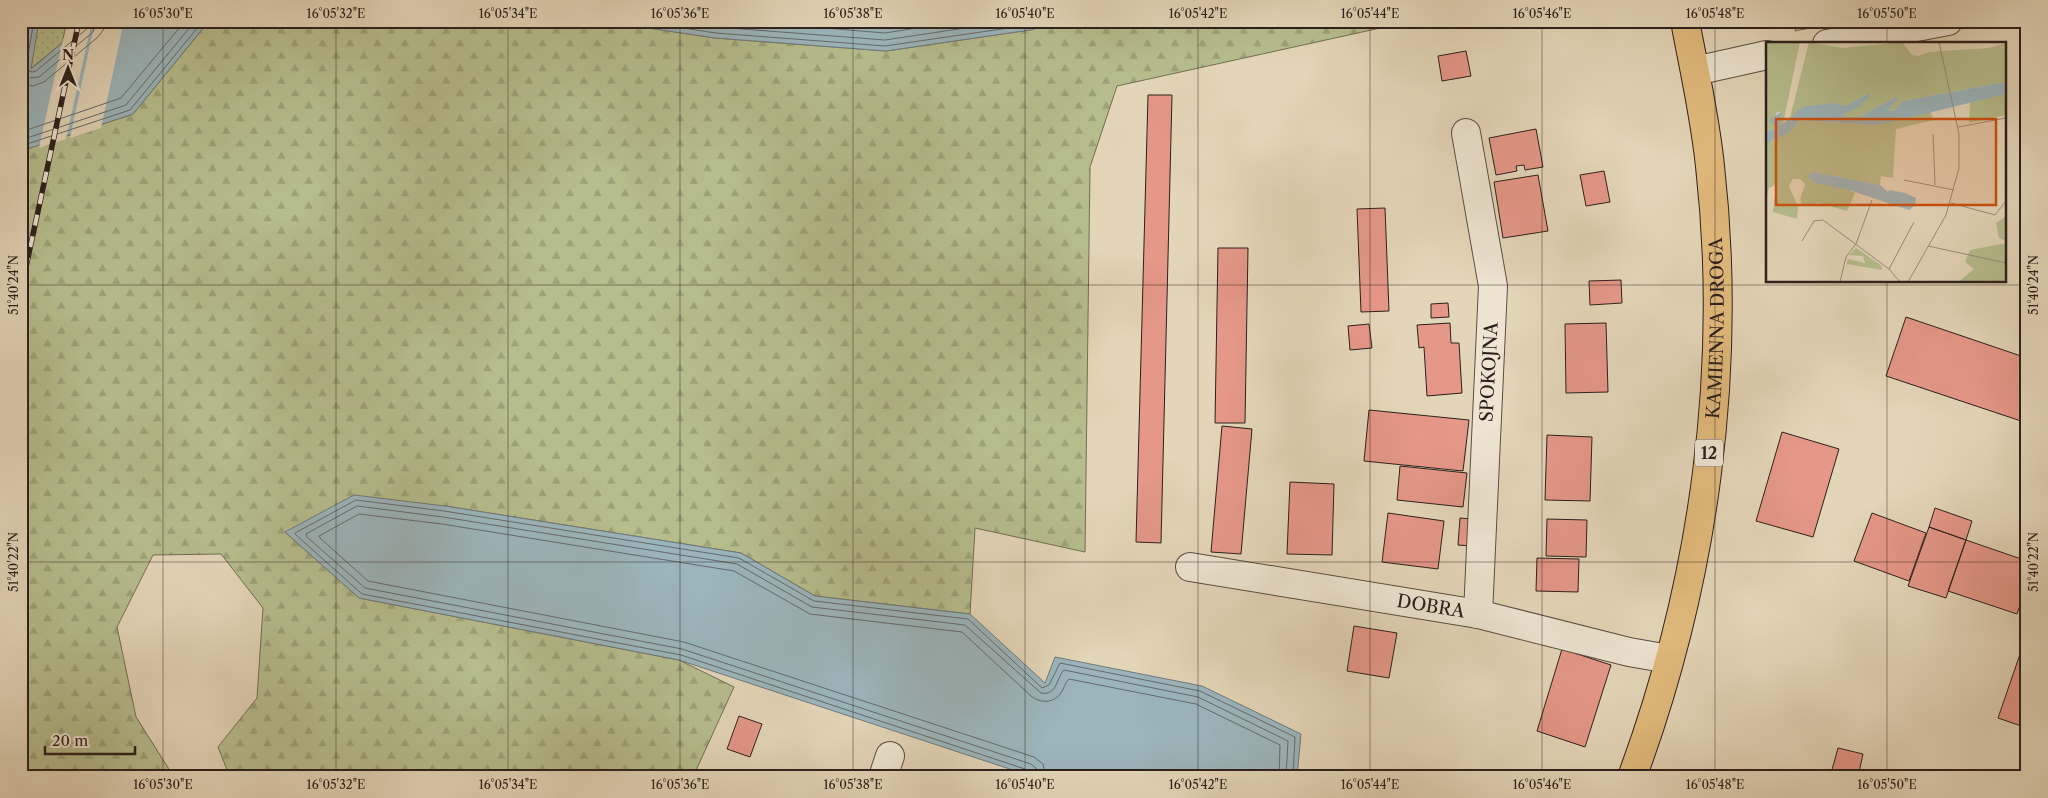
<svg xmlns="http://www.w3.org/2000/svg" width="2048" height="798" viewBox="0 0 2048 798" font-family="'Libre Caslon Text',serif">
<defs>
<pattern id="green-dots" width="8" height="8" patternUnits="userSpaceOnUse" patternTransform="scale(1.25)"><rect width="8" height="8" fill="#b6bd8d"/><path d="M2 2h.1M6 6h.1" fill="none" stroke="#9da279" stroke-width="1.8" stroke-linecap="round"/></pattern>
<pattern id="forest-firs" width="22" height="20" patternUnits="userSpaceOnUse" patternTransform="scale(1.25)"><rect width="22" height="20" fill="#b6bd8d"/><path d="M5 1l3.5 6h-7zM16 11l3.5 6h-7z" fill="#9da279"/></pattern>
</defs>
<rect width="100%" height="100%" fill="#e3d5b8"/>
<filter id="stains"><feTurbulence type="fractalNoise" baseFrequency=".004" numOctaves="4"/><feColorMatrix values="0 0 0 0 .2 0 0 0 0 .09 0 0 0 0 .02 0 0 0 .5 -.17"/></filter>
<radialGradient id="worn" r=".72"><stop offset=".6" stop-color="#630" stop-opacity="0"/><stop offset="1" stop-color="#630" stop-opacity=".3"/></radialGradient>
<path fill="url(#green-dots)" stroke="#716e54" d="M39,21h28l-5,22 -32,26z"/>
<path fill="url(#forest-firs)" stroke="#716e54" d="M209,21h393l113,17 171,13 144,-21 32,-9h350l-295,65 -27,81 -5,385 -110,-24 -5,86 -155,-18 -74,-43 -296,-47 -160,26 74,66 320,62 55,27 -41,90h-463l-12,-30 39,-49 6,-90 -42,-54 -68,1 -36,72 19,90 38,60h-153v-626l112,-37z
M1796,21h49l-50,10z"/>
<path fill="#9bb5bb" stroke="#6f797b" d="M21,21h18l-8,48 57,-48h121l-76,93 -112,37z
M602,21h460l-32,9 -144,21 -171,-13z
M354,495l91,11 296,47 74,43 155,18 75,69 10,-26 147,29 99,48 -4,43h-263l-355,-117 -320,-62 -74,-66z"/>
<path fill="#e3d5b8" d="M85,21h7l-26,118 -27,9 24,-109z
M95,21h29l-23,107 -31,10z"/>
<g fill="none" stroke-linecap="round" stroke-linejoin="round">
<path stroke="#646a6c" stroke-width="1" d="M34,21l-8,45 1,4 5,2 4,-1 53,-44 2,-6
M636,21l80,12 169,13 144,-21 14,-4
M679,21l37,6 169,13 127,-19
M742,21l143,12 76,-12
M21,73l8,5 10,-1 54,-45 4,-11
M21,83l12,3 11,-4 54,-45 6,-8 1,-8
M21,132l100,-34 64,-77
M21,140l105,-35 69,-84
M21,146l109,-36 73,-89
M1032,777v-5l-4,-2 -347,-115 -319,-61 -66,-59 -1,-2 61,-33 88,11 295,47 75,43 154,18 74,69 7,-3 11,-22 140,28 95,46 -2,40
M1039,777l-2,-8 -6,-5 -349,-115 -317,-61 -58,-51 -1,-3 51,-28 86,11 294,47 75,43 153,18 76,68c16,3 15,-14 23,-23l134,27 90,44 -2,36
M1046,777l-3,-13 -9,-7 -350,-115 -316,-61 -48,-43 -1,-2 40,-22 83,10 292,47 76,43 152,18 69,64c9,7 22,8 30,-3 3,-5 4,-10 8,-14l127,25 84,41 -1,32"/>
</g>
<path fill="#e59788" stroke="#2c201c" d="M1466,51l5,25 -29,5 -4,-25z
M1148,95h24l-11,448 -25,-1z
M1536,129l7,38 -18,3 -1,-5 -8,1 1,5 -21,4 -7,-37z
M1604,171l6,31 -24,4 -6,-31z
M1538,175l10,56 -45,7 -9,-56z
M1385,208l4,103 -28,1 -4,-103z
M1218,248h30l-3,175h-30z
M1621,280l1,23 -32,2 -1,-24z
M1448,303l1,14 -18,1v-14z
M1906,317l121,41v65l-141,-47z
M1450,323l1,20h8l3,50 -35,3 -3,-49 -5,1 -2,-23z
M1606,323l2,69 -42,1 -1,-69z
M1369,324l3,24 -22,2 -2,-24z
M1369,410l100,10 -6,51 -99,-10z
M1222,426l30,3 -11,125 -30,-2z
M1782,432l57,17 -26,88 -57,-16z
M1547,435l45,2 -2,64 -45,-1z
M1400,466l67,7 -4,34 -66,-7z
M1290,482l44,2 -2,71 -45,-1z
M1935,508l37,13 -6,19 -37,-13z
M1388,513l56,8 -6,48 -56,-7z
M1872,513l54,20 -17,48 -55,-20z
M1460,518l13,1 -2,27 -13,-1z
M1547,519l40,1 -1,37 -40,-1z
M1929,527l37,13 -20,58 -38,-12z
M1966,540l61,21v24l-10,29 -69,-23z
M1537,558l42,1 -1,33 -42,-1z
M1354,626l43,7 -8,45 -42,-7z
M2027,634v94l-29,-10z
M1562,649l49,16 -26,82 -48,-16z
M739,716l23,8 -12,33 -23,-8z
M1838,748l25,6 -5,23h-28z"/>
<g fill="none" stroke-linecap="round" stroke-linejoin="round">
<defs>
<g id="minor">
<path d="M1827,44l121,-23"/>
<path d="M1695,71l72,-16"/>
<path d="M1466,133l27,153 -15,328"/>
<path id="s1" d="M1190,567l288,47 151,38 40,7"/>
<path d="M883,777l7,-21"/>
</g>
<g id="primary">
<path id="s2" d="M1632,777c72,-194 101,-406 78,-611 -5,-49 -16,-97 -25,-145"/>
</g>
</defs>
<use href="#minor" stroke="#5a4d43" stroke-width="30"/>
<use href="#primary" stroke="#2c201c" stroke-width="30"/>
<use href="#minor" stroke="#ede4d1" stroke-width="28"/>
<use href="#primary" stroke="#e2ba7c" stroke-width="28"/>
<defs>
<path id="rail" d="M21,290l58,-269"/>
</defs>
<use href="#rail" stroke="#2c201c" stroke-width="5.5"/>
<use href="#rail" stroke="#ede4d1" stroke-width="4" stroke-dasharray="11" stroke-linecap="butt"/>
</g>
<path fill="none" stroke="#2c201c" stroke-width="1" stroke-opacity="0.45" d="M163,21v756M336,21v756M508,21v756M680,21v756M853,21v756M1025,21v756M1198,21v756M1370,21v756M1542,21v756M1715,21v756M1887,21v23M1887,281v496M21,285h2006M21,562h2006"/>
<g text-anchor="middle" stroke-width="5" stroke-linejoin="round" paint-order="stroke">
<rect fill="#ede4d1" stroke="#665b52" stroke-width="1" x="1695" y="439.5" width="28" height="27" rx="4"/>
<g font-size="16" font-weight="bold" fill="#2c201c">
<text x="1709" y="459">12</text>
</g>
<g font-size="18" fill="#2c201c" stroke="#ede4d1">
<text dy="6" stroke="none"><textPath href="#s2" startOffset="459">KAMIENNA DROGA</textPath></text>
<text transform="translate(1489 372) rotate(-87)" y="6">SPOKOJNA</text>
<text dy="6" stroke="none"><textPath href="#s1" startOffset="244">DOBRA</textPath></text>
</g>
</g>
<g transform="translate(1766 42)">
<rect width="240" height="240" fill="#e3d5b8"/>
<path d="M0,0h34l-17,82 -3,3 3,-16 -7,2v15l-10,4zM90,206l26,18v4l-35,-6 1,-5 17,4 -2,-7 -14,-1z" fill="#b6bd8d"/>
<path d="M43,0l34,6 59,-6 10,13 6,1 11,-4 60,-4 17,-5v39l-103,19 -8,9 -8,1 7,-13 -35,19h-12l-4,-3 25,-20 -23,12 -12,-3 -43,15zM240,50v23l-37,8 1,-23zM164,69l4,9 -38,9 -3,49 -12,-2 -1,9 -66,-13 41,21 -8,18 -28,-8 -17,3 -2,-7 5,-15 -5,-5h-7l-4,7 9,21 -1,12 -24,-7 3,-27 -7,3 -3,11v-56l4,-5 21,-6 9,-12 71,5zM240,174v25l-7,-3 -3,-15zM240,201v39h-48l16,-13 -9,-7 5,-12z" fill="#b6bd8d"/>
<path d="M240,40v12l-119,29 -16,2 -71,-5 -9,12 -25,11v-11l10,-4 -8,-8 15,-9 -3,15 23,-19 30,-4 12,3 23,-12 3,1 -12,12 -16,7 4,3h12l35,-19h4l-10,13 7,-1 8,-9zM48,130l66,13 8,7 1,-2 16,3 11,5 -1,7 -6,5 -60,-20 -34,-7 -8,-7z" fill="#9bb5bb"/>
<path fill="none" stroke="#9a8d7a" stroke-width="1" d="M192,85l48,-9M167,92l2,51M138,138l50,10M185,161l44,12 11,-14M36,199l12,-20 9,-1 66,49 11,13M162,204l78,17M123,227l25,-47M74,240l6,-25 10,-13 16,-44M142,240l38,-67 13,-47v-34l-20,-92"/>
<path fill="#cc500e" fill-opacity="0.15" stroke="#cc500e" stroke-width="2.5" d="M10,77h220v86h-220z"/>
<rect width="240" height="240" fill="none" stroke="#2c201c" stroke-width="2.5"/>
</g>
<rect width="2048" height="798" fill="none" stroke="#e3d5b8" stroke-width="55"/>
<g transform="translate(68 68)" stroke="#ede4d1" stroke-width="4" paint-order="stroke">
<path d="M0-4L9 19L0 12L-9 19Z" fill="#2c201c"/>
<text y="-8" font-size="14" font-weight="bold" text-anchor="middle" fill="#2c201c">N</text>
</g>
<path d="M45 746v8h90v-8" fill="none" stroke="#2c201c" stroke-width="2.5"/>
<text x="52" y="746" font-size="15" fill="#2c201c" stroke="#ede4d1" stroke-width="4" paint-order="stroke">20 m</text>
<rect x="28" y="28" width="1992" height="742" fill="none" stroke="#2c201c" stroke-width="2"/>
<g font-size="12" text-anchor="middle" fill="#2c201c">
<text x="163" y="18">16°05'30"E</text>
<text x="336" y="18">16°05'32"E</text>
<text x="508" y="18">16°05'34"E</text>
<text x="680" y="18">16°05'36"E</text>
<text x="853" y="18">16°05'38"E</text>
<text x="1025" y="18">16°05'40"E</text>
<text x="1198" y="18">16°05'42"E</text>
<text x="1370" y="18">16°05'44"E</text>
<text x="1542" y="18">16°05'46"E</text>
<text x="1715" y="18">16°05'48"E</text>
<text x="1887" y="18">16°05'50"E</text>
<text transform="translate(14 285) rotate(-90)" y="4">51°40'24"N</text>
<text transform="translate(2034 285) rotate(-90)" y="4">51°40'24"N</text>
<text transform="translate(14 562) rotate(-90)" y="4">51°40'22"N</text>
<text transform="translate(2034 562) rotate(-90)" y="4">51°40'22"N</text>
<text x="163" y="789">16°05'30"E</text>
<text x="336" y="789">16°05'32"E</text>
<text x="508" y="789">16°05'34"E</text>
<text x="680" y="789">16°05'36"E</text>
<text x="853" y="789">16°05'38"E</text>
<text x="1025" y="789">16°05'40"E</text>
<text x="1198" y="789">16°05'42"E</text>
<text x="1370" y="789">16°05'44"E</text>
<text x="1542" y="789">16°05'46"E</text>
<text x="1715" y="789">16°05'48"E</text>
<text x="1887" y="789">16°05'50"E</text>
</g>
<rect width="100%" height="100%" filter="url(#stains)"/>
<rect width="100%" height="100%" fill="url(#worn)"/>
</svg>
